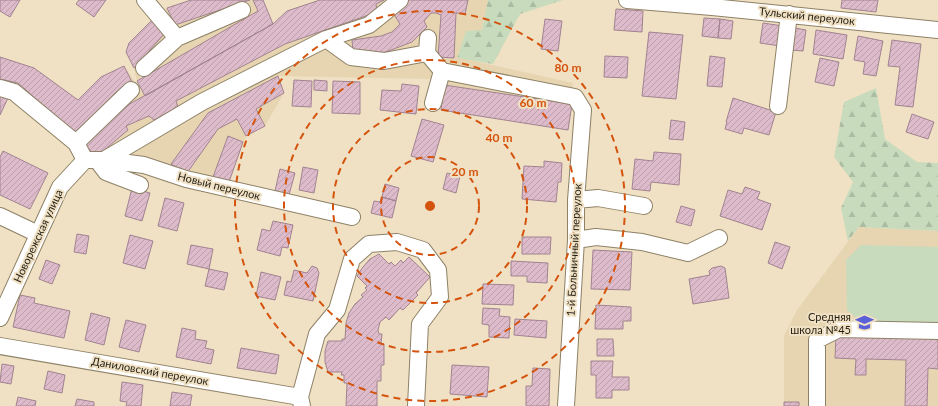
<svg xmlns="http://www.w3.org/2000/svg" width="938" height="406" viewBox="0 0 938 406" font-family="Lato,sans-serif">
<defs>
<pattern id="forest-firs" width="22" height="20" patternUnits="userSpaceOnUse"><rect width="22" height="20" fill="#c9dbbd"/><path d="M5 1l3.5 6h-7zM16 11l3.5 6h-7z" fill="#acbca2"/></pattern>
<pattern id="building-hatch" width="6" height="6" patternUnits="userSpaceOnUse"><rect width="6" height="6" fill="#ddbbca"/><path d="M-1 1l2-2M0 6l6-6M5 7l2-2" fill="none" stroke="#bda0ad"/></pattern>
</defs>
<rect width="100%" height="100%" fill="#f0e1c4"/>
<path fill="#e6d5b0" d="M191,0h72l10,24 14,-13 33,-11h168l-6,30 -25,27 116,26 -1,21 -4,26 -127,-20 3,-25 -12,-6 -154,-3 6,17 -19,33 -19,10 -17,46 -16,-5 -26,-4 -16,-9 -75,-7 -76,-54 -12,-5 -8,17v-58l34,11 44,32 46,-34 19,28 -6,-13 -3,-13 -8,-16 3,-9 24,-24 14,-11z
M859,227l79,4v175h-139v-4h-15v-66l13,-26z"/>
<path fill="url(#forest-firs)" d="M488,0h75l-43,14 -27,50 -36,-6 9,-27 16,-1z
M876,88l9,51 32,23 21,1v68l-79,-4 -11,14 -7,-33 12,-26 -19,-25 10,-55z"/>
<path fill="#c9dbbd" d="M861,245l77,2v78l-76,-2 -15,-13 -1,-50z"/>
<path fill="url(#building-hatch)" stroke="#a18391" d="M0,0h20l-10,17 -10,-6z
M79,0h27l-12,17 -18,-13z
M191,0h59l-75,25 -8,-17z
M253,0h10l10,24 -128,72 -8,-15 121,-70z
M320,0h64l-8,4 1,8 -92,32 -109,57 2,6 -24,13 -5,-4 -23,10 2,4 -32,27 -12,-13 33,-33 156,-87 14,-13z
M409,0h59l-3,14 -9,-1 -2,45 -16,-1 3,-42 -5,-2h-5l-7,8 3,6 -15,15 -29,11 -30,-2 -1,-11 29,-4 11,-4 8,-8 -7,-11z
M842,0h36l-2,12 -35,-4z
M616,9l27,2 -1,21 -28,-2z
M704,18l16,1 -2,19 -16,-2z
M153,19l13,13 -32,36 -8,-16 3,-9z
M545,19l17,2 -4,30 -17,-2z
M720,19l13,2 -2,18 -13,-1z
M763,23l20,3 -3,20 -20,-3z
M795,28l11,2 -3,21 -12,-1z
M816,30l31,5 -4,24 -30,-5z
M649,32l34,3 -7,64 -34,-3z
M858,36l25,5 -7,35 -13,-2 2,-12 -11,-2z
M892,40l29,4 -8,63 -18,-2 5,-38 -12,-1z
M605,56l23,1 -1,21 -23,-1z
M710,56l15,2 -3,29 -15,-1z
M0,57l34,11 44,32 23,-23 23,-11 8,16 -17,11 -38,42 -59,-52 -18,-4z
M820,58l19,4 -5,24 -19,-4z
M278,76l6,17 -28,16 9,17 -19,10 -9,-17 -19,10 -31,44 -16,-9 37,-51z
M294,80l18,1 -1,26 -19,-1z
M314,80l13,1v10l-13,-1z
M333,81l27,1v32l-28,-1z
M402,84l17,2 -3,28 -36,-4 2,-20 19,1z
M444,85l128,19 -4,26 -127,-20z
M0,96l8,2 -8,17z
M733,98l43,14 -7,23 -25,-7 -2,6 -17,-5 2,-7h-1z
M912,114l22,8 -6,17 -22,-7z
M422,119l22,6 -11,37 -22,-6z
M671,120l14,2 -2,18 -14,-1z
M228,136l15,6 -14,40 -16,-5z
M3,151l45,22 -18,36 -30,-14v-38z
M654,152l27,2 -2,31 -28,-3 -1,9 -18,-2 3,-30 18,2z
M544,161l18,2 -1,19h-3l-2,20 -34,-3 2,-33 20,1z
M303,167l15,3 -4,23 -15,-3z
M280,169l15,4 -6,22 -14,-4z
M447,173l13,3 -4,17 -13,-4z
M385,184l14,4 -3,13 -14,-4z
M745,187l15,5 -3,7 14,5 -9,26 -42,-14 8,-26 14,4z
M132,188l18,5 -8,28 -17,-5z
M382,197l14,4 -4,17 -21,-5 3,-12 6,1z
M165,198l19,5 -7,28 -19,-5z
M681,206l14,4 -4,16 -15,-4z
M273,221l20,4 -5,23 -6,-1 -2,9 -23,-6 5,-21 8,2z
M77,234l12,2 -3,18 -12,-2z
M130,235l23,6 -8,28 -22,-6z
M522,237h29l-1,17h-28z
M775,242l15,5 -8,22 -14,-6z
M191,245l22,4 -4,20 -22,-5z
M593,250l39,2 -2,38 -39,-1z
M379,254l10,10 2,-2 4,4 6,-6 2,3 6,-6 21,20 -14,16 2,2 -15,15 -3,-2 -11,12 -3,-3 -6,5 -2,8 1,4h3l-1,9 3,1v21h-3v16h-4v25h-31l1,-23h-3v-8h-3l1,-3h-14l-3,-10v-11l3,-10h14v-2h3l1,-16 3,-10 6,-9 8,-7 -2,-2 6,-5 -2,-2 2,-2 -10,-10 6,-9 7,-8z
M46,260l14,5 -8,19 -13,-5z
M511,261l37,2 -1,20 -20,-1v-6h-16z
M312,266l5,2 2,5 -6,28 -29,-6 3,-14 4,1 3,-12 13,3z
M721,266l4,2 4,30 -36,6 -4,-25 21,-4 -1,-4 3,-3z
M209,269l19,4 -4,17 -19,-4z
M261,272l20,5 -6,23 -19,-4z
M483,284l31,1 -1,20 -31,-1z
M20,295l15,3 -1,5 36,8 -6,27 -51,-11z
M596,305l35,2v14h-8v8h-28z
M483,308l17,1 -1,7 11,1 -1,21 -20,-1v-12l-7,-1z
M91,313l19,5 -6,27 -19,-5z
M515,319l32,2 -1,17 -32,-3z
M126,320l20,5 -7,27 -20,-5z
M182,328l14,3 -1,8 12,2 -2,7 9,2 -3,14 -35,-7z
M836,336l102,3v30l-10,-1 -1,38h-22l1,-46 -40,-1v16h-11l1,-16 -21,-1z
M597,339h16l1,17h-17z
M241,348l38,7 -3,19 -39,-6z
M591,361h22l-1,16h17v13h-17v8h-16v-23h-5z
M2,364l12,2 -3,18 -11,-2z
M452,365l37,2 -2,30 -37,-3z
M533,368l17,1 -1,37h-23v-20h6z
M48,371l17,4 -3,18 -18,-4z
M122,382l21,3 -2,21h-15l1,-4 -7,-1z
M172,392l20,3 -2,11h-20z
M18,397l18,4 -1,5h-19z
M77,399l17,3v4h-19z
M784,402h15v4h-15z"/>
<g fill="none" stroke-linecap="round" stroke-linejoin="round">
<defs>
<path id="minor" d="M145,0l32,38 65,-28
M627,0l85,7 226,23
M428,38l-1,15 15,18
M326,39l43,-14 31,-25
M144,68l33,-30
M0,88l14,4 62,51 9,17
M433,103l9,-32 133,26 8,13 -7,90v40l-10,166
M778,106l11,-92
M76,143l55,-53
M85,160h19l40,5 42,14 166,38
M97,160l9,12 34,13
M104,160l98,-58 124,-63 25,18 33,4 43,-8
M576,200l22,-2 46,8
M0,216l38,18
M576,240l20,-3 46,5 46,11 31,-15
M0,318l60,-131 25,-27
M0,346l300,51
M302,406l-2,-9 17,-63 20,-24 15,-51 17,-15 28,-2 26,8 15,20 2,27 -20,27 -4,82
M817,406v-66l22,-11 99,2"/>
</defs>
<use href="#minor" stroke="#8e8166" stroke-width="18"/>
<use href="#minor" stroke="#fff" stroke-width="16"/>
</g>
<g fill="none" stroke="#d4530d" stroke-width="2" stroke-dasharray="7 5">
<circle cx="430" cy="206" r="49"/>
<circle cx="430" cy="206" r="97"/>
<circle cx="430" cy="206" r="146"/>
<circle cx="430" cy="206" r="195"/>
</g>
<defs>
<symbol id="school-bare" viewBox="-9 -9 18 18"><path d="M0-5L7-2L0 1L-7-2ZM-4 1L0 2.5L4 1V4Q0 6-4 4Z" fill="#5a60d7" stroke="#f0e1c4" stroke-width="2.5" paint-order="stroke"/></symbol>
</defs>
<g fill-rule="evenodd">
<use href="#school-bare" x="852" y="310" width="25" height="25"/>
</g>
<g text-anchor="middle" stroke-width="4" stroke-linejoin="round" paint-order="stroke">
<g font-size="11" fill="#231e13" stroke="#f0e1c4">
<text transform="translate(807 16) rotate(6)" y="4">Тульский переулок</text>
<text transform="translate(219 186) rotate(14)" y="4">Новый переулок</text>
<text transform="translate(38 236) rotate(-65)" y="4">Новорежская улица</text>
<text transform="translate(574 250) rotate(-87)" y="4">1-й Больничный переулок</text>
<text transform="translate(150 371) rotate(10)" y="4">Даниловский переулок</text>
</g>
<g font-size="11" fill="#231e13" stroke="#f0e1c4" text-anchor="end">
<text x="851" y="321">Средняя<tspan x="851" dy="13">школа №45</tspan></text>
</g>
</g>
<circle cx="430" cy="206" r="6" fill="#d4530d" stroke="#f0e1c4" stroke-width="2"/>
<g font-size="12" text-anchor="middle" font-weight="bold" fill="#d4530d" stroke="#f0e1c4" stroke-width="4" stroke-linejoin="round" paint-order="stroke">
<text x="568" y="72">80 m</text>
<text x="533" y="107">60 m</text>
<text x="499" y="142">40 m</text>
<text x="465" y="176">20 m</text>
</g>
</svg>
